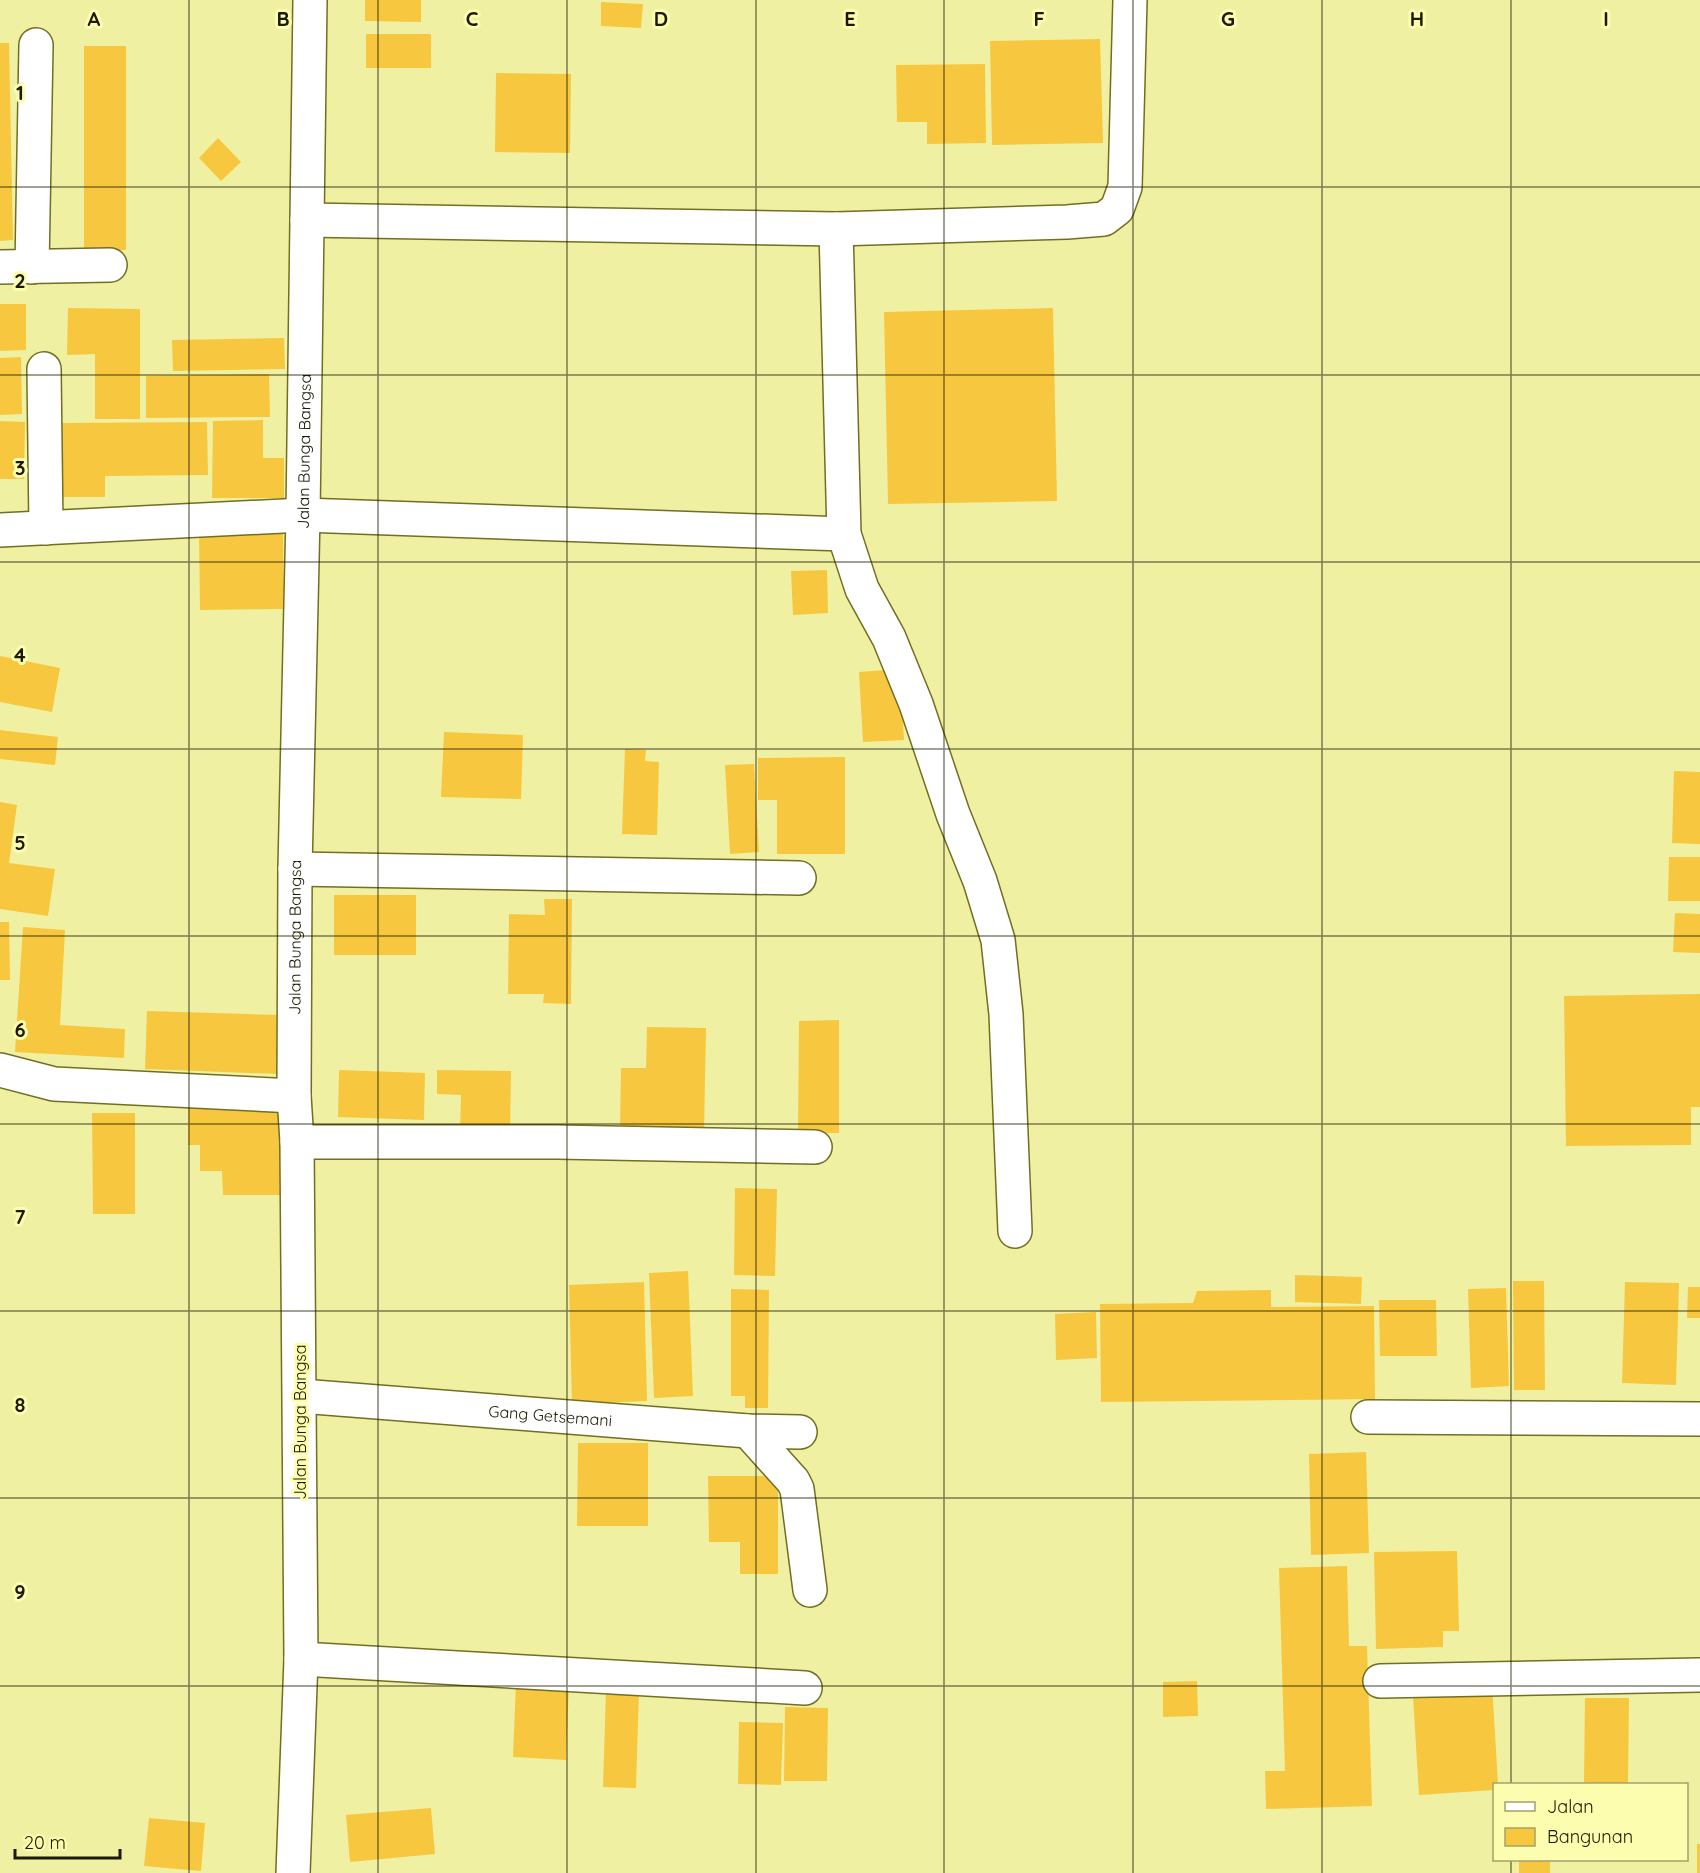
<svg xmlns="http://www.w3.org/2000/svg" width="1700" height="1873" viewBox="0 0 1700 1873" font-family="Quicksand,sans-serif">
<rect width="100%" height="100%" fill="#eff0a2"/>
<path fill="#f7c83f" d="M365,0h56v22l-56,-1z
M601,2l42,2 -2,24 -40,-2z
M366,34h65v34h-65z
M1100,39l3,104 -111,2 -2,-104z
M0,43h9l4,197 -13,1z
M84,46h42v204h-42z
M985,64l1,79 -59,1v-22h-30l-1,-57z
M496,73l75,1 -1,79 -75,-1z
M218,138l23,24 -20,19 -22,-23z
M0,304h26v46l-26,1z
M68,308l72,1v110h-45v-65l-28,1z
M1053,308l4,193 -169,3 -4,-192z
M284,338l1,31 -112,2 -1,-31z
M21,357l1,57 -22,1v-57z
M269,374l1,43 -124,1v-42z
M263,420v38h21v40h-72l1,-77z
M0,421l25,1 -1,57h-24z
M207,422l1,53 -103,1v21h-47l-1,-74z
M283,529l1,80 -84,1 -1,-80z
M827,570l1,43 -35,2 -2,-44z
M0,656l60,12 -8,44 -52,-10z
M900,669l4,71 -41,2 -4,-70z
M0,730l58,7 -3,28 -55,-6z
M444,732l79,3 -2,64 -80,-2z
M625,749l21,1 -1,11 14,1 -2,73 -35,-1z
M845,757v97h-68v-54h-19v-42z
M754,764l5,88 -29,2 -5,-89z
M1674,771l26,1v72l-28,-1z
M0,802l17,3 -8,58 46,6 -7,47 -48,-7z
M1669,857h31v44h-32z
M334,895h82v60h-82z
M544,899h28l-1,105 -28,-1 1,-9h-36l1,-80 36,1z
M1675,913l25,1v39l-27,-1z
M0,922h9l1,58h-10z
M23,927l42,3 -5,95 65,4 -1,29 -109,-6z
M1700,994v113h-9v38l-125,1 -2,-150z
M147,1011l132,4 -1,59 -133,-5z
M839,1020v113h-41l1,-112z
M647,1027l59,1 -2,104 -84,-1 1,-63h25z
M339,1070l86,3 -1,47 -86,-3z
M437,1070l74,1 -1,62 -50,-1 1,-37 -24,-1z
M188,1104h92v91h-57l-1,-24h-22v-26h-12z
M92,1113h43v101h-42z
M735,1188l42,1 -2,87 -41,-1z
M688,1271l5,125 -39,2 -5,-125z
M1295,1275l67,2 -1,27 -66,-2z
M1513,1281h31l1,109h-31z
M644,1282l3,119 -75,3 -3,-119z
M1625,1282l54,1 -3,102 -54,-2z
M1688,1287h12v31h-13z
M1506,1288l3,98 -38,2 -3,-99z
M731,1289l38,1 -1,118h-23v-12h-14z
M1271,1290v17l103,-1 1,93 -274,3 -1,-98 93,-1 4,-12z
M1379,1300h57l1,56h-57z
M1096,1312l1,46 -41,2 -1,-46z
M578,1443h70v83h-71z
M1366,1452l3,101 -58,2 -2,-101z
M708,1476h70v98h-38v-32h-31z
M1457,1551l2,80h-16v16l-67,2 -2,-97z
M1347,1566l2,80h18l5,160 -106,3 -1,-38h20l-6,-203z
M1197,1681l1,35 -35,1v-35z
M516,1682l53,2 -3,76 -53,-3z
M1492,1683l6,101h-4v6l-75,5 -6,-99z
M606,1690l33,1 -3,97 -33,-1z
M1585,1698h44l-1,86h-44z
M785,1707l43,1 -1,73h-43z
M739,1722l44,1 -2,62 -43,-1z
M431,1808l4,46 -85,8 -4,-47z
M149,1818l56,5 -4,48 -57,-5z
M1697,1844h3v29h-3z
M1519,1860h31v13h-31z"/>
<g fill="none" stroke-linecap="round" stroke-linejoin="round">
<defs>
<g id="minor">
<path d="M307,220l529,9 231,-7 37,-3 13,-10 8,-22 5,-187"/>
<path d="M836,229l8,305 18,55 27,49 27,66 37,110 27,67 18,59 8,74 9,217"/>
<path d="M0,267l110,-2"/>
<path d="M32,267l4,-222"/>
<path d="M44,369l2,159"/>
<path d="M0,530l303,-15 541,19"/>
<path d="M295,869l504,9"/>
<path d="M0,1070l54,14 240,12"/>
<path d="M297,1142h260l258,5"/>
<path id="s1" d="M301,1396l447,35 52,1"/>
<path d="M1368,1417l332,2"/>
<path d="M748,1431l45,50 4,8 13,101"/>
<path d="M301,1659l504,29"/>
<path d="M1380,1681l320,-6"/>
<path id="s2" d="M293,1873l8,-214 -4,-517 -3,-46 1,-227 8,-354 7,-515"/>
</g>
</defs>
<use href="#minor" stroke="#706f22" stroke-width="36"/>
<use href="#minor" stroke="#fff" stroke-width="33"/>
</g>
<path fill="none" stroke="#1b1a00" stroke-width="1.5" stroke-opacity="0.55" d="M189,0v1873M378,0v1873M567,0v1873M756,0v1873M944,0v1873M1133,0v1873M1322,0v1873M1511,0v1784M0,187h1700M0,375h1700M0,562h1700M0,749h1700M0,936h1700M0,1124h1700M0,1311h1700M0,1498h1700M0,1686h1700M1511,1860v13"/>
<g text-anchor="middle" stroke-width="6" stroke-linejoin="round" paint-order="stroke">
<g font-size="16" fill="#1b1a00" stroke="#fcfdaf">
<text dy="6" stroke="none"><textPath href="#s2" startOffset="1422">Jalan Bunga Bangsa</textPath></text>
<text dy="6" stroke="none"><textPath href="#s2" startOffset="936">Jalan Bunga Bangsa</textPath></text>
<text dy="6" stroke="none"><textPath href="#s1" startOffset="250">Gang Getsemani</textPath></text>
<text transform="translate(300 1422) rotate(-90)" y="6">Jalan Bunga Bangsa</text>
</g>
</g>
<g font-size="20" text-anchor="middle" font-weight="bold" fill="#1b1a00" stroke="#fcfdaf" stroke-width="6" stroke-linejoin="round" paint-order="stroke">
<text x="94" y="26">A</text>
<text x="283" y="26">B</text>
<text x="472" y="26">C</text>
<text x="661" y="26">D</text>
<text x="850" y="26">E</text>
<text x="1039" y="26">F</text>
<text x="1228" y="26">G</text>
<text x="1417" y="26">H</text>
<text x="1606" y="26">I</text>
<text x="20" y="100">1</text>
<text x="20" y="288">2</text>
<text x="20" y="475">3</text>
<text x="20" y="662">4</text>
<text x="20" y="850">5</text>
<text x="20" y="1037">6</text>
<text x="20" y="1224">7</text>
<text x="20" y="1412">8</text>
<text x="20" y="1599">9</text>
</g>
<rect x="1493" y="1783" width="195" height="78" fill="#fcfdaf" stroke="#a2a269" stroke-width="1.5"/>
<rect x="1505" y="1802" width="30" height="9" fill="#ffffff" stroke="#a2a269" stroke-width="1.5"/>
<text x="1547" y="1813" font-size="18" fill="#1b1a00">Jalan</text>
<rect x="1505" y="1828" width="30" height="18" fill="#f7c83f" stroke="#a2a269" stroke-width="1.5"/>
<text x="1547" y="1843" font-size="18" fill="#1b1a00">Bangunan</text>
<path d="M15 1849v9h105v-9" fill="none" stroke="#1b1a00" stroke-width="3"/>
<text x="24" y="1849" font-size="18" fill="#1b1a00" stroke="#fcfdaf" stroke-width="4.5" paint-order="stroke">20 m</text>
</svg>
